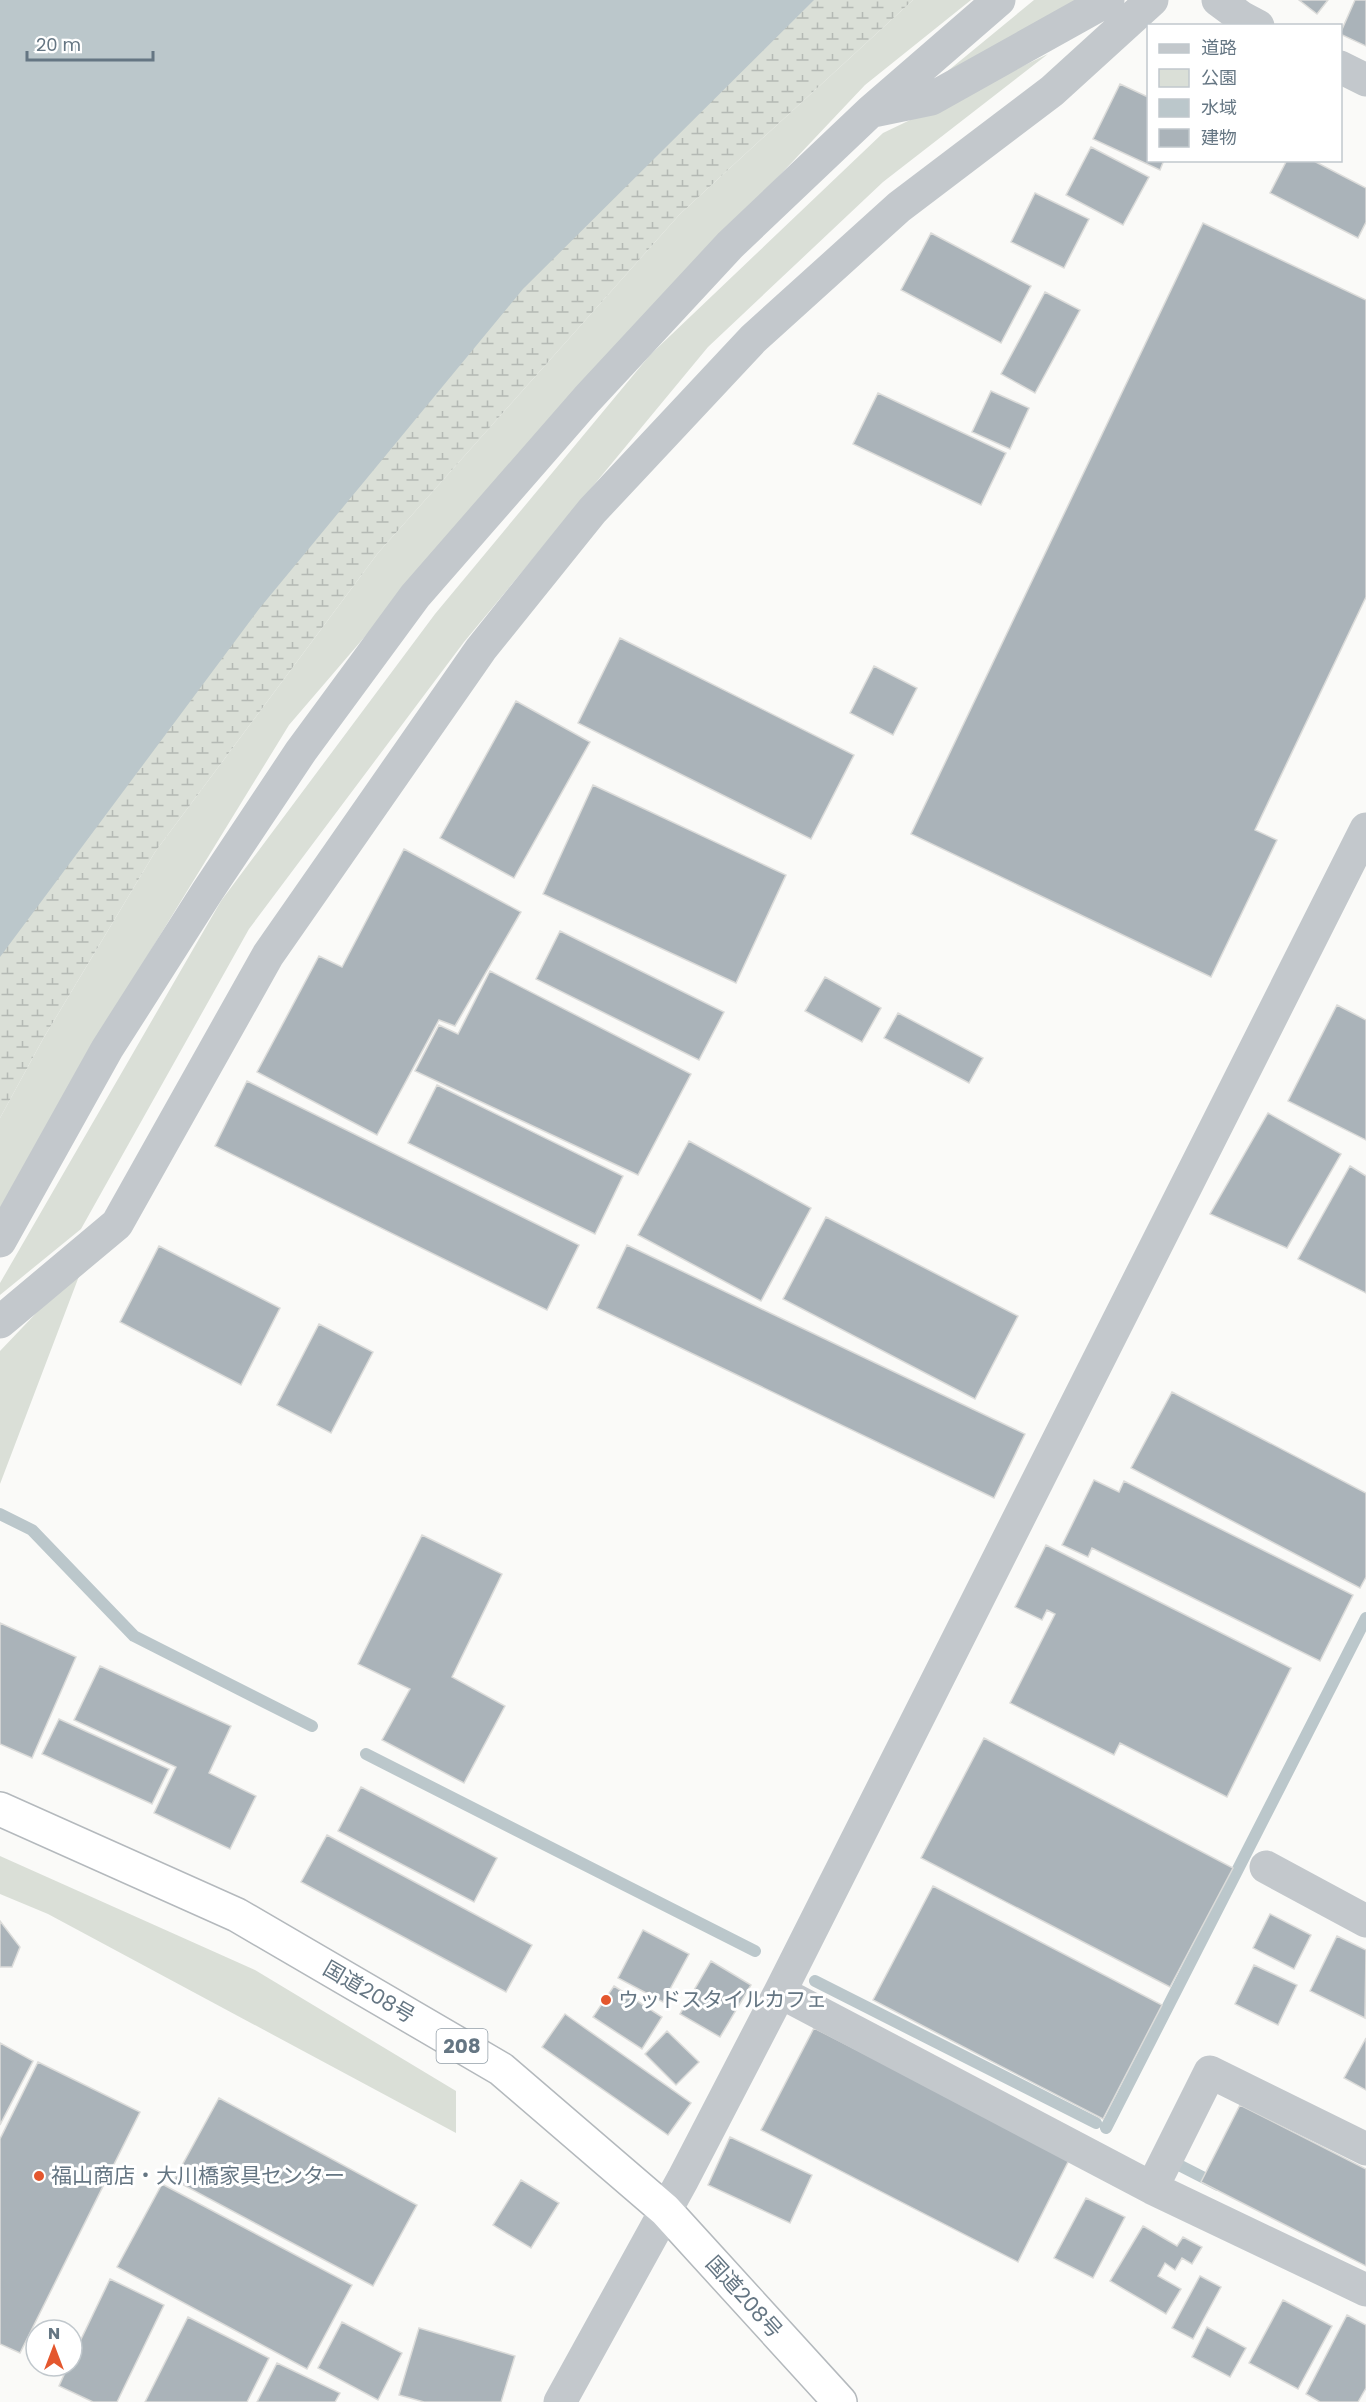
<svg xmlns="http://www.w3.org/2000/svg" width="1366" height="2402" viewBox="0 0 1366 2402" font-family="Poppins,'Noto Sans JP',sans-serif">
<defs>
<pattern id="wetland-marsh" width="20" height="14" patternUnits="userSpaceOnUse" patternTransform="scale(1.5)"><rect width="20" height="14" fill="#dadfd7"/><path d="M1 5h8M5 5V1M11 12h8M15 12V8" fill="none" stroke="#b4b9b4"/></pattern>
</defs>
<rect width="100%" height="100%" fill="#fafaf8"/>
<path fill="#dadfd7" d="M913,0h58l-106,85 -291,308 -285,332 -211,344 -78,140v-91l43,-79 112,-187 223,-299 302,-339z
M1034,0h51l-164,93z
M1048,54l-165,128 -175,165 -244,295 -215,287 -168,300 -81,66v-12l221,-382 214,-287 215,-259 233,-222z
M84,1263l-84,221v-133z
M0,1856l255,114 201,121v42l-408,-219 -48,-20z"/>
<path fill="url(#wetland-marsh)" d="M701,0h212l-233,214 -302,339 -223,299 -112,187 -43,79v-270z"/>
<path fill="#bbc7cb" d="M0,0h814l-291,289 -264,320 -259,348z"/>
<g fill="none" stroke-linecap="round" stroke-linejoin="round">
<path stroke="#bbc7cb" stroke-width="12" d="M0,1514l32,16 102,106 178,90
M366,1754l389,197
M815,1981l281,142
M1106,2128l260,-510
M1169,2160l49,25"/>
</g>
<path fill="#aab3b9" stroke="#dcdcda" stroke-width="1.5" d="M1299,0h29l-11,14z
M1355,0h11v46l-26,-12z
M1120,84l28,13v63h16l-4,10 -67,-31z
M1091,147l58,30 -26,48 -57,-30z
M1287,160h25l54,28v34l-8,16 -88,-45z
M1035,193l54,26 -25,49 -53,-26z
M1203,223l163,77v297l-111,233 22,10 -66,137 -300,-143z
M931,233l100,53 -30,57 -100,-53z
M1045,292l35,18 -45,83 -34,-19z
M991,391l38,17 -19,41 -38,-17z
M878,393l128,60 -25,52 -128,-61z
M620,638l234,117 -43,84 -233,-116z
M874,666l43,22 -24,47 -43,-22z
M516,701l74,41 -76,136 -74,-40z
M593,785l193,90 -50,108 -193,-89z
M404,849l117,63 -66,114 -16,-6 -62,115 -120,-63 62,-116 23,11z
M560,931l164,81 -25,48 -163,-81z
M490,971l201,103 -53,101 -223,-104 24,-46 19,9z
M825,977l56,31 -19,34 -57,-31z
M1337,1005l29,15v120l-78,-39z
M898,1013l85,45 -14,25 -85,-45z
M247,1081l332,164 -32,65 -332,-164z
M437,1085l186,91 -28,58 -187,-91z
M1268,1113l73,41 -54,94 -77,-34z
M689,1141l122,67 -50,93 -123,-66z
M1350,1166l16,10v117l-68,-34z
M826,1217l192,99 -43,83 -192,-100z
M627,1245l398,189 -31,64 -397,-190z
M159,1246l121,62 -39,77 -121,-63z
M319,1324l54,28 -42,81 -54,-28z
M1172,1392l194,101v84l-6,11 -229,-120z
M1094,1480l25,12 5,-11 229,114 -33,66 -228,-113 -4,9 -26,-12z
M422,1535l80,39 -50,103 53,29 -41,77 -82,-43 28,-51 -52,-25z
M1046,1545l245,123 -64,129 -107,-54 -6,12 -104,-52 45,-89 -8,-4 -5,10 -27,-13z
M0,1623l76,34 -44,101 -32,-14z
M100,1666l131,60 -22,47 47,23 -26,53 -76,-36 22,-46 -102,-47z
M59,1719l110,50 -17,35 -110,-50z
M984,1738l249,130 -63,119 -249,-129z
M361,1787l136,71 -23,44 -136,-71z
M327,1835l205,110 -26,47 -205,-110z
M933,1886l229,119 -59,114 -230,-119z
M1270,1914l41,21 -17,34 -41,-21z
M0,1921l20,26 -8,20h-12z
M643,1930l46,24 -26,48 -45,-24z
M1337,1936l29,14 -1,68 -55,-27z
M711,1961l40,24 -31,52 -40,-23z
M1254,1965l43,20 -19,40 -43,-21z
M614,1986l48,31 -20,32 -49,-32z
M565,2014l126,89 -23,32 -126,-88z
M814,2028l256,130 -52,104 -257,-132z
M667,2031l32,31 -23,23 -31,-31z
M1366,2038v52l-22,-12z
M0,2043l33,18 -33,64z
M38,2062l102,50 -120,241 -20,-9v-205z
M219,2098l198,107 -44,81 -199,-106z
M1240,2105l126,64v97l-165,-84z
M730,2137l82,38 -22,48 -82,-38z
M521,2180l38,23 -28,45 -38,-23z
M162,2184l190,101 -45,84 -190,-102z
M1086,2198l39,19 -32,61 -39,-20z
M1143,2226l34,20 6,-9 19,10 -10,17 -10,-6 -7,12 -10,-7 -7,13 23,13 -15,25 -56,-33z
M1200,2276l21,11 -28,52 -21,-11z
M110,2279l54,26 -47,97h-24l-34,-16 9,-20h4v-8z
M1283,2300l49,26 -34,63 -49,-26z
M1347,2315l19,10v63l-8,14h-38l-14,-8z
M188,2317l81,41 -22,44h-102z
M342,2322l60,31 -24,47 -60,-32z
M1207,2327l39,21 -16,29 -38,-20z
M419,2328l96,28 -14,46h-77l-25,-7z
M277,2363l63,30 -5,9h-78z"/>
<g fill="none" stroke-linecap="round" stroke-linejoin="round">
<defs>
<path id="highway" d="M0,1809l237,106 264,154 164,141 175,192"/>
</defs>
<use href="#highway" stroke="#b4b9bd" stroke-width="36"/>
<path stroke="#c3c8cc" stroke-width="33" d="M1218,0l23,17 17,9
M1340,67l26,13
M873,111l58,-12 177,-99
M0,1241l107,-192 100,-157 94,-141 114,-155 172,-197 143,-154 141,-134 128,-111
M0,1322l117,-98 151,-269 213,-306 111,-138 161,-172 146,-132 153,-116 100,-91
M1266,1867l100,54
M780,1992l372,196 214,102
M1152,2188l58,-116 156,77
M560,2402l123,-223 97,-187 586,-1163"/>
<use href="#highway" stroke="#fff" stroke-width="33"/>
</g>
<g fill="#e4572e" stroke="#fff" stroke-width="2">
<circle cx="606" cy="2000" r="6"/>
<circle cx="39" cy="2176" r="6"/>
</g>
<g text-anchor="middle" stroke-width="6" stroke-linejoin="round" paint-order="stroke">
<rect fill="#fff" stroke="#939fa8" stroke-width="1.5" x="436.5" y="2029" width="51" height="34" rx="4.5"/>
<g font-size="20" font-weight="bold" fill="#657683">
<text x="462" y="2053">208</text>
</g>
<g font-size="21" fill="#657683" stroke="#fff">
<text transform="translate(369 1992) rotate(30)" y="7">国道208号</text>
<text transform="translate(744 2297) rotate(48)" y="7">国道208号</text>
</g>
<g font-size="21" fill="#657683" stroke="#fff" text-anchor="start">
<text x="618" y="2007">ウッドスタイルカフェ</text>
<text x="51" y="2183">福山商店・大川橋家具センター</text>
</g>
</g>
<rect x="1147" y="24" width="195" height="138" fill="#ffffff" stroke="#c1c8cd" stroke-width="1.5"/>
<rect x="1159" y="44" width="30" height="9" fill="#c3c8cc" stroke="#c1c8cd" stroke-width="1.5"/>
<text x="1201" y="54" font-size="18" fill="#657683">道路</text>
<rect x="1159" y="69" width="30" height="18" fill="#dadfd7" stroke="#c1c8cd" stroke-width="1.5"/>
<text x="1201" y="84" font-size="18" fill="#657683">公園</text>
<rect x="1159" y="99" width="30" height="18" fill="#bbc7cb" stroke="#c1c8cd" stroke-width="1.5"/>
<text x="1201" y="114" font-size="18" fill="#657683">水域</text>
<rect x="1159" y="129" width="30" height="18" fill="#aab3b9" stroke="#c1c8cd" stroke-width="1.5"/>
<text x="1201" y="144" font-size="18" fill="#657683">建物</text>
<g transform="translate(54 2348)"><circle r="28" fill="#ffffff" stroke="#c1c8cd" stroke-width="1.5"/>
<path d="M0-4.5L10 22L0 15L-10 22Z" fill="#e4572e"/>
<text y="-9" font-size="16" font-weight="bold" text-anchor="middle" fill="#657683">N</text>
</g>
<path d="M27 51v9h126v-9" fill="none" stroke="#657683" stroke-width="3"/>
<text x="36" y="51" font-size="18" fill="#657683" stroke="#ffffff" stroke-width="4.5" paint-order="stroke">20 m</text>
</svg>
